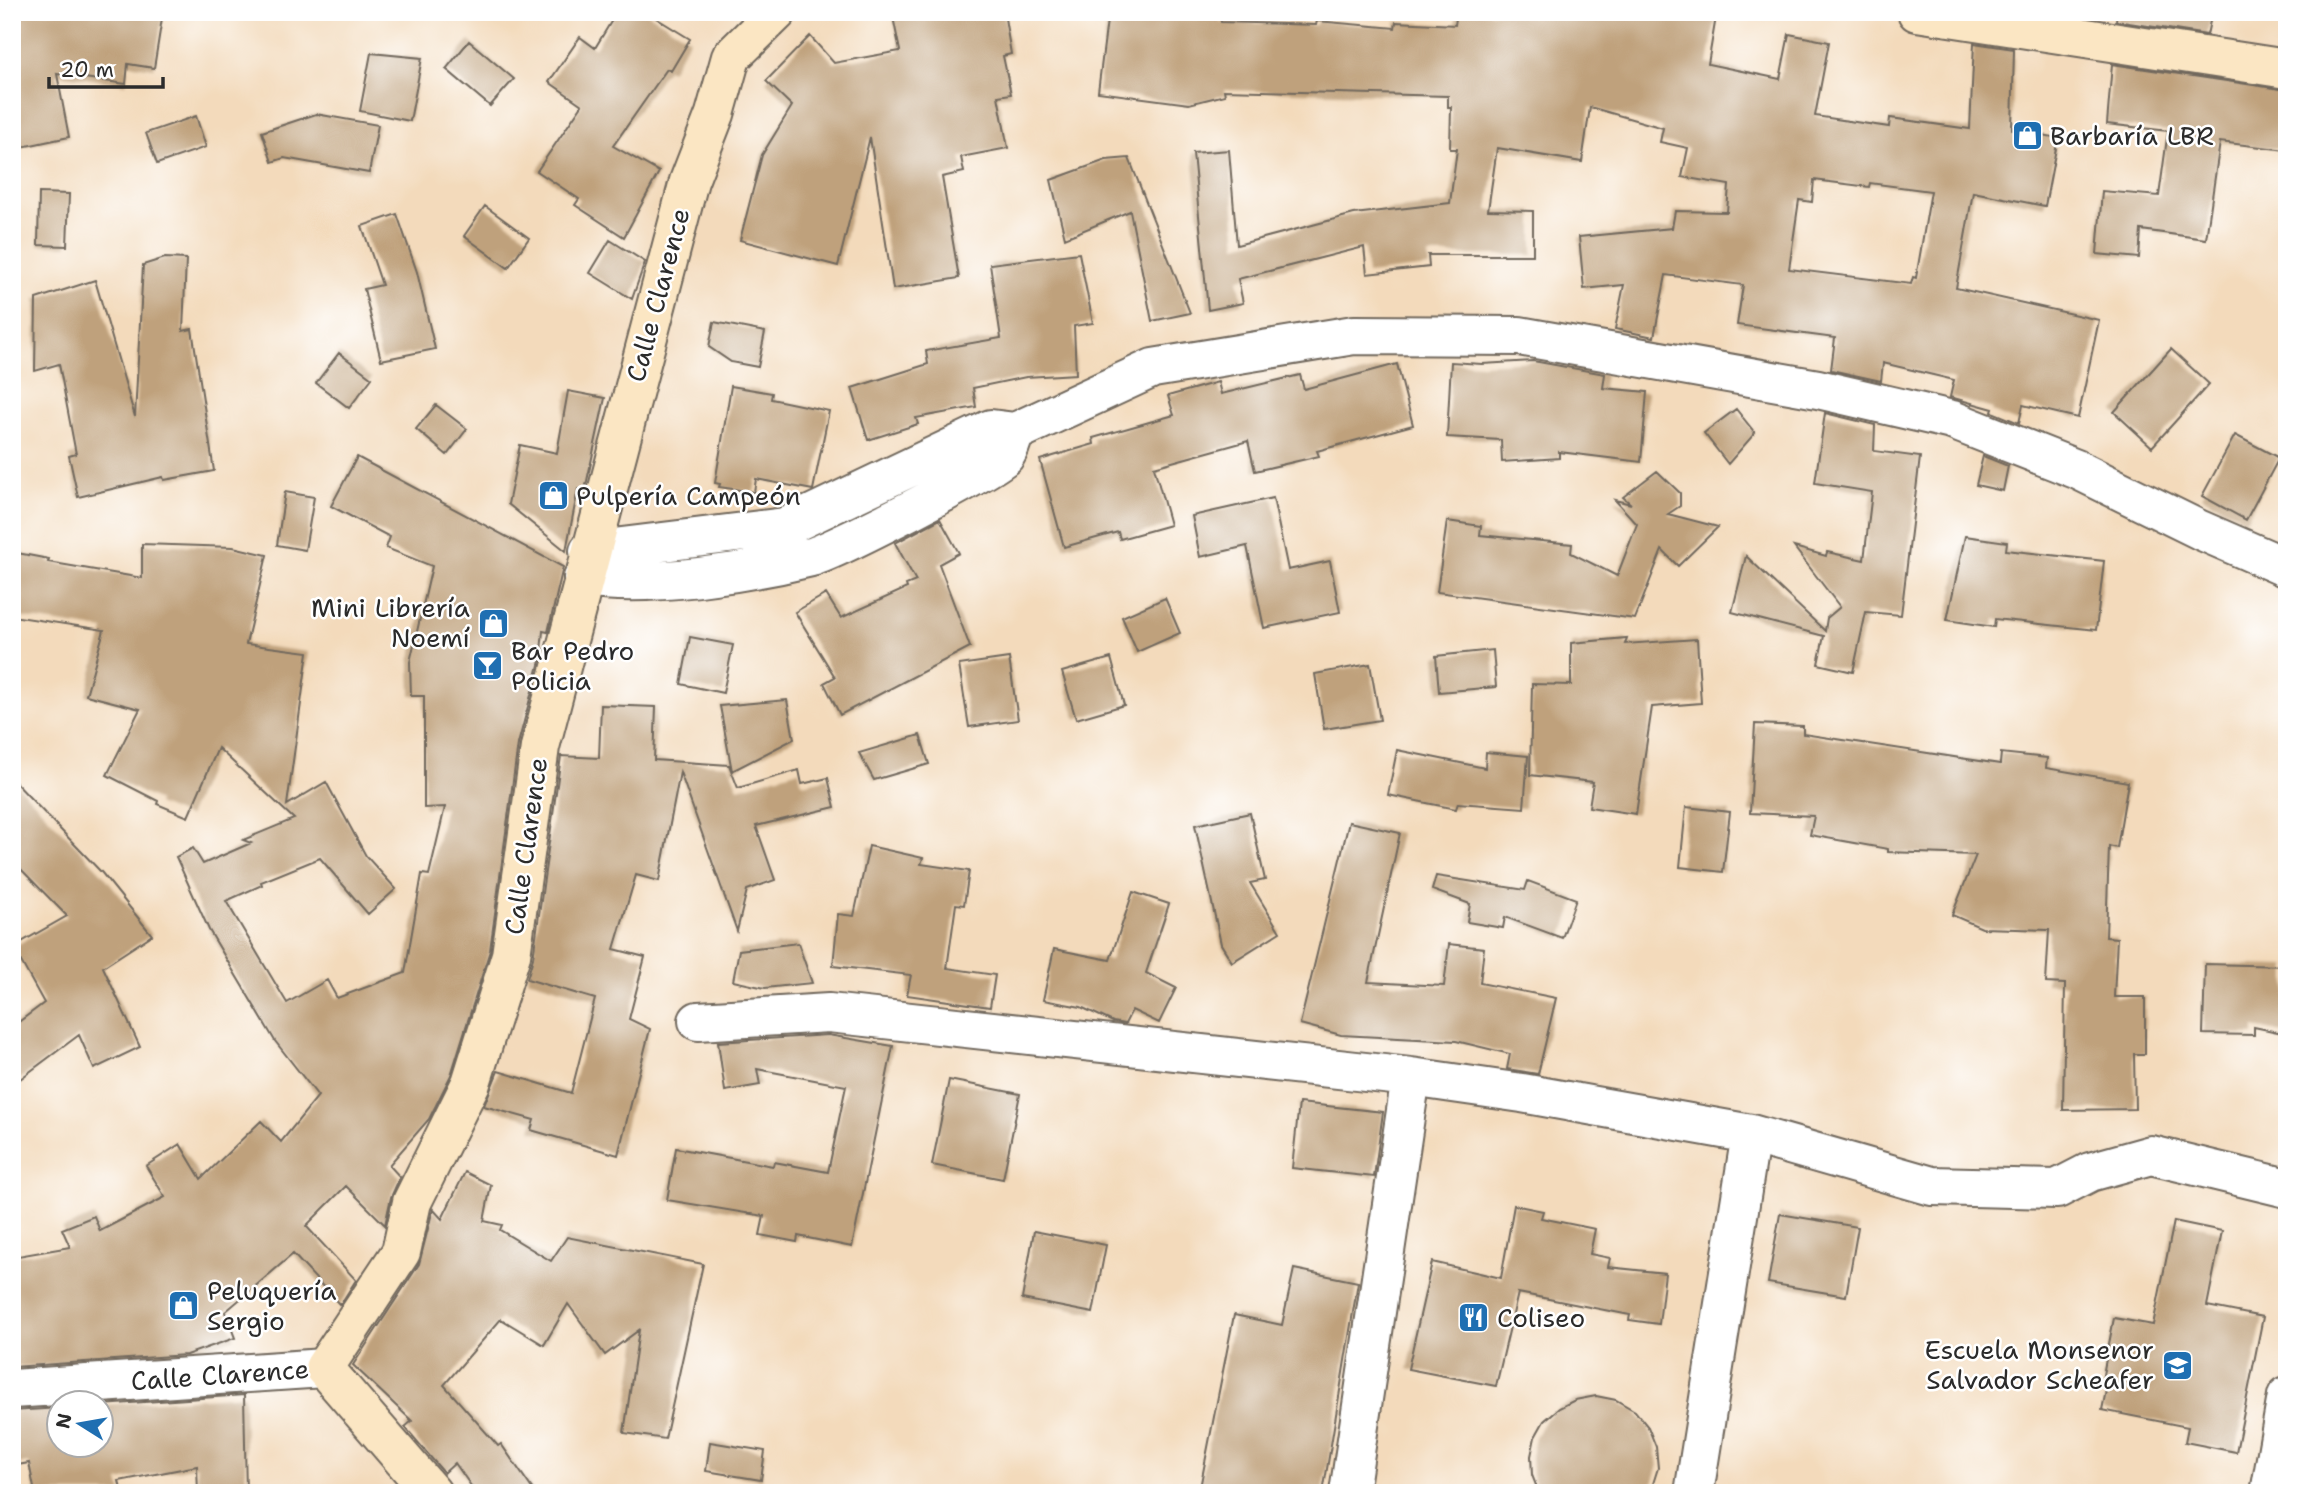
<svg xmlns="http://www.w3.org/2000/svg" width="2299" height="1505" viewBox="0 0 2299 1505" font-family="'Shantell Sans',sans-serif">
<rect width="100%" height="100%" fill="#fff"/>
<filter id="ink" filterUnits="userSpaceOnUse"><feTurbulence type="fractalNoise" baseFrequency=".0143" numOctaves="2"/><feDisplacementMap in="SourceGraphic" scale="14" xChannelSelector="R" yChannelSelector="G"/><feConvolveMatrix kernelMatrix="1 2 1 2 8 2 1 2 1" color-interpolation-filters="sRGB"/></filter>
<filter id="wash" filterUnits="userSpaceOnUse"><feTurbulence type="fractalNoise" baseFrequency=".00686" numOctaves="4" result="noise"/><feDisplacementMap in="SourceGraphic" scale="28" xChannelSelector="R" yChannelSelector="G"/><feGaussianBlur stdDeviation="1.57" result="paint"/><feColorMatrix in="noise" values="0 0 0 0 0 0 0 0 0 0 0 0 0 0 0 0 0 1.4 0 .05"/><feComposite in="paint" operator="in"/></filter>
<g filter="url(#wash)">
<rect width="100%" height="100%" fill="#f3dabb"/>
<g id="blocks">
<path fill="#bfa17b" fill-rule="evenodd" d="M12,12h151l-9,56 -26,-4 -2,20 -69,-10 12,63 -57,12z
M617,12h29l44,27 -19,32 -4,-2 -54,77 46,26 -35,65 -49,-32 4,-6 -42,-28 45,-66 -33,-23 31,-45 15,11z
M892,12h112l7,42 -8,2 8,38 -13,2 10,52 -47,9 3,15 -22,5 17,101 -66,11 -23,-152 -32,129 -98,-26 22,-85 30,-49 -26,-25 44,-45 24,27 66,-12z
M1108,12h110l3,10 95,3 1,-4 78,7 1,-6 59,3 2,-13h235l24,5 -8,47 72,15 9,-45 40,8 -14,74 74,11 1,-9 80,11 4,-86 40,6 -2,80 46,9 -13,68 -72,-14 -17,96 143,32 -21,98 -55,-13 -4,18 -27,-11 1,-3 -43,-12 4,-17 -71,-17 -2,18 -50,-11 4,-32 -98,-13 6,-40 -77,-10 -12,62 -39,-8 9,-44 -40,4 -5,-52 93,-9 3,-17 52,1 2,-27 -47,-8 6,-29 -28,-6 3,-14 -73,-21 -8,55 -85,-14 -9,62 45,1v44h-105l1,12 -62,7 -3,-27 -126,32 5,24 -35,7 -15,-157 36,-3 8,95 117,-31 96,-11 7,-54h-7l1,-42h-3v-11l-224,-6 1,5 -36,9 -91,-12zM1814,180l55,7 1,-4 61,8 -15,87 -3,-1 -2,7 -122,-15 10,-69 13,2z
M2117,12h95l-5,23 -91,-14z
M469,41l45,38 -24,27 -44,-37z
M371,53l51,5 -12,63 -50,-10z
M2112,64l175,26v60l-67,-8 -14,97 -65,-9 -2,28 -42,-4 5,-63 57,5 9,-65 -61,-7z
M316,114l62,11 -9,48 -85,-15 -12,4 -10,-30z
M196,116l10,31 -49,17 -11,-31z
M1129,158l18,46 43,109 -38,8 -22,-110 -65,27 -14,-58 55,-20z
M39,193l30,1 -2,52 -29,-1z
M485,206l44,32 -21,30 -44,-32z
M397,214l20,58 18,77 -54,11 -17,-71 18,-4 -20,-59z
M610,240l35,22 -13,37 -42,-26z
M1079,253l14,70 -19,3 2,48 -50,3 -53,11 3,19 -60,11 2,6 -50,16 -16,-52 76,-24 -2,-13 75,-13 -11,-74z
M165,258l21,1 -3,72 9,-2 22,142 -50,9 -1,-3 -85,20 -9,-41 7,-2 -17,-90 -24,7 1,-72 59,-19 40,137 8,-152z
M714,322l51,10 -7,35 -27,-5 -22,-15z
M2171,349l38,35 -57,63 -38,-35z
M339,353l33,25 -23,30 -33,-25z
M1533,361l72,13 -2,14 44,4 -6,70 -82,-10v6l-57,4 -1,-22 -54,-3 4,-75 31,2z
M1397,364l16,61 -96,26 2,5 -64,15 -7,-30 -94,26 16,58 -50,14 -2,-7 -54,15 -24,-87 54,-16 -1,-6 81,-23 -6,-19 50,-14 3,12 79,-19 4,14z
M731,386l41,7 -1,6 58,12 -16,79 -57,-11 -2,13 -35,-5 1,-3 -5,-1z
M568,391l37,7 -20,92 -7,-1 -12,62 -58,-47 12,-59 37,8z
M436,405l31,24 -20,26 -31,-26z
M1736,409l19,24 -27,31 -24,-31z
M1825,413l50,12 -1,26 46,6 -19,158 -35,-3 -13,60 -35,-8 6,-28 -92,-24 14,-56 79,75 2,-13 13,-11 -46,-60 32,9 1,-4 37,8 8,-68 -57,-9z
M2235,435l44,23 -33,62 -44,-24z
M1983,456l25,10 -5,25 -27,-6z
M357,457l206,110 -15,65 -5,-1 -3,30 -22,83 -28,206 -39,125 -22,44 -40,46 11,12 -9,20 -6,28 -39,-39 -40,40 50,54 -16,25 -47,-51 -68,58 10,26 -49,17 -174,12v-110l58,-10 -8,-18 32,-13 6,15 65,-34 -19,-31 34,-22 21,35 60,-58 20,21 37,-46 -43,-55 -66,-111 -33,-73 17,-9 10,16 48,-21 -8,-3 51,-21 -76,-71 -30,69 -31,-13 1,-3 -51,-26 33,-66 -54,-14 18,-65 -92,-14v-64l37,7 -1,3 94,16v-34l91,3 34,8 -21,89 62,8 -21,153 39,-23 40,74 30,33 -28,25 -48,-56 -59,24 1,3 -36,16 61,102 40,-23 10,18 68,-25 17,-99 7,1 16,-68 -21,1v-112h-13l-1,-34 22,-96 -46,-18 4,-11 -59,-31z
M1657,471l23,22v13l-12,8 50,13 -40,39 -16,-16 -27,69 -198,-27 10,-71 34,5 -1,9 92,9 -1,9 46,23 20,-52 -22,-24 16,4 -8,-7z
M285,492l29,5 -9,53 -28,-5z
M1273,498l15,72 42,-9 10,51 -76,16 -17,-82 -47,11 -8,-41z
M940,519l19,34 -20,11 31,83 -130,68 -16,-32 11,-6 -40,-65 31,-18 15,24 66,-30 -1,-3 10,-4 -21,-38z
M1965,536l42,6 -1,8 98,11 -8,69 -101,-11 -1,8 -47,-7z
M1165,598l15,35 -43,19 -15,-35z
M690,637l43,8 -10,48 -42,-9z
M1627,638l-2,6 72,-5 4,64 -49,4 -16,107 -47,-7 4,-25 -63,-7 2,-91 39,1v-42z
M1493,650l3,37 -57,5 -3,-36z
M1009,658l9,62 -49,7 -10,-62z
M1111,658l13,47 -48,14 -14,-47z
M1370,664l10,56 -56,9 -9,-55z
M787,700l7,39 -62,32 -12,-65z
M601,705l55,2 -2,53 75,5 9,23 61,-18 3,14 26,-6 7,29 -79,19 19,54 -28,10 -10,41 -57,-159 -21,109 -23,-6 -22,74 31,8 -16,62 21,10 -32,126 -87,-25 3,-10 -50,-14 14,-35 73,22 24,-94 -68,-20 6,-21 28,-202 38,2z
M1755,724l48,2v8l197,30 1,-11 46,5 -1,10 82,14 -11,66 -8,-2 -3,91 11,1 -3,59h31v57h-11l1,55 -72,1 2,-126 -19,-1 3,-53 -67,-2 -30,-13 24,-60 -88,-3v-3l-78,-14 4,-19 -64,-3z
M920,735l9,29 -55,16 -15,-27z
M1397,750l88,18 1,-16 42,4 -4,52 -66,-5 -2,6 -68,-14z
M12,779l90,94 50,62 -49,32 37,80 -46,22 -15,-34 -67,50v-58l32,-24 -31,-56 54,-31 -55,-56z
M1686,807l44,5 -7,60 -43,-5z
M1250,813l15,67 -15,3 30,49 -48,30 -11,-18 -26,-119z
M1349,822l51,11 -32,149 76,4 5,-42 35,4 -4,35 76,15 -18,76 -31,-5 3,-15 -54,-13 -115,-6 -41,-11z
M869,846l54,12 -2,6 48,7 -5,34 -8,-1 -9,64 48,7 -5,32 -83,-12 4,-20 -78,-9 5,-52 16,2z
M1436,876l89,14 3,-9 48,18 -14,39 -57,-21 -2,11 -36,-6 3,-18 -38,-14z
M1133,892l36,12 -23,69 30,15 -17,35 -27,-13 -7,14 -12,-2 -32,-15 -38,-7 11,-51 56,11z
M798,943l14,40 -47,5 -32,-7 6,-31z
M2205,964l82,2v68l-33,-7v8l-51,-1z
M828,1035l65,11 -41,201 -54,-11 -1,6 -37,-7 4,-19 -97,-16 9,-52 97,18 1,-4 54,10 18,-86 -89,-17 3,16 -35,6 -7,-49z
M949,1080l71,14 -17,85 -71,-14z
M1299,1103l84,9 -9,65 -82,-9z
M465,1172l26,13 -7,36 18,4 -2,5 51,31 16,-24 136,27 -38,175 -41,-6 15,-103 -34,25 -37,-51 -24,41 -43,-26 -57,66 54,61 3,-2 34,49h-59l-21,-30 -11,10 -39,-46 7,-6 -59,-56 66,-101 14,-55 9,10z
M1514,1205l29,6 -2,7 54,11 -5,25 20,4 -2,9 57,6 -6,51 -30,-4 1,-5 -112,-22 -22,93 -88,-17 24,-107 69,16z
M1780,1214l78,13 -12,69 -78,-13z
M2174,1221l48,10 -15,75 56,11 -27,135 -51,-10 3,-15 -86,-17 6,-29 -6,-1 12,-62 39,7z
M1034,1231l72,14 -13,68 -71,-14z
M1294,1269l64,13 -35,211h-124l35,-178 48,10z
M244,1395l2,98h-48l-1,-27 -78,15 3,12h-87l-6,-30 -17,3v-55l48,-3v38h42v-41z
M1596,1396l20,4 19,11 13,16 8,20 2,21 -8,25h-111l-7,-18 -1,-19 4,-19 9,-16 15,-13 16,-8z
M710,1442l55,9 -4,29 -55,-9z"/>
</g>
</g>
<g filter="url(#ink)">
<use href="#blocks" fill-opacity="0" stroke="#71685d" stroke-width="2"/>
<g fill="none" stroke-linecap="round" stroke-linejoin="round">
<defs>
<path id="street" d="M589,551l196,-24 206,-98 24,3 138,-64 201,-33 165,1 299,53 134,31 124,49 124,61 87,38
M583,578c66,10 163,-5 228,-21 19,-4 185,-89 194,-101 5,-6 7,-17 10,-24
M698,1021l131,-8 582,64 111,16 229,41 181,52 125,3 33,-17 61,-17 136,33
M12,1389l312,-21
M1349,1493l62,-416
M1694,1493l57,-359
M2270,1493l17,-97"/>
<path id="secondary" d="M1917,12l370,57
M432,1493l-108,-125 77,-116 11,-50 59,-119 40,-128 29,-208 149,-566 26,-67 16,-57 46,-45"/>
</defs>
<use href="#street" stroke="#71685d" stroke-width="42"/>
<use href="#secondary" stroke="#71685d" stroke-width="42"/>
<use href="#street" stroke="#fff" stroke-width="38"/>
<use href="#secondary" stroke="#fbe6c3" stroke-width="38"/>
</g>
</g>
<defs>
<symbol id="shop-square" viewBox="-11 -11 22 22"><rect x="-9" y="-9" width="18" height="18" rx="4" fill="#1f6fb2" stroke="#fff"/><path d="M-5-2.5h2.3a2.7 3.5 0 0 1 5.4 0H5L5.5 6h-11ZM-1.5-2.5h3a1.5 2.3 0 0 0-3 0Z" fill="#fff"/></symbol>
<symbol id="bar-square" viewBox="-11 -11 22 22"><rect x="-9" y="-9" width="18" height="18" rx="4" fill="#1f6fb2" stroke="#fff"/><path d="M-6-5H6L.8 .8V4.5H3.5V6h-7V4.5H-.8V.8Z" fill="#fff"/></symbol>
<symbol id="restaurant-square" viewBox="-11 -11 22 22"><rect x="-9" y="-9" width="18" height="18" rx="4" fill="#1f6fb2" stroke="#fff"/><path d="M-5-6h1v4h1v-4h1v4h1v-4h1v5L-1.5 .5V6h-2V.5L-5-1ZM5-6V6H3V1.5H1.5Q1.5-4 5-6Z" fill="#fff"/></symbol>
<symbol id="school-square" viewBox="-11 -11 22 22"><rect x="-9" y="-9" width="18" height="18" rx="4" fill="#1f6fb2" stroke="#fff"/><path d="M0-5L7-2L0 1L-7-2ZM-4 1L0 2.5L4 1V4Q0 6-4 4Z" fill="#fff"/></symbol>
</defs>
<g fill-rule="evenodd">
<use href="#shop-square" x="2010" y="118" width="35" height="35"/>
<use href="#shop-square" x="536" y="478" width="35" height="35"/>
<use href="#shop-square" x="476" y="606" width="35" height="35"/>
<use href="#bar-square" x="470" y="648" width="35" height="35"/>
<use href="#shop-square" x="166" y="1288" width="35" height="35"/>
<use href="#restaurant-square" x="1456" y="1300" width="35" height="35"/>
<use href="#school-square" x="2160" y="1348" width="35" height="35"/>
</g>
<g text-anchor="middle" stroke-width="5" stroke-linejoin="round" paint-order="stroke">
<g font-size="26" fill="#2b2b2b" stroke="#fff" text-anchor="start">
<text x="2050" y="145">Barbaría LBR</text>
<text x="576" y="505">Pulpería Campeón</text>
<text x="470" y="617" text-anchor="end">Mini Librería<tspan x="470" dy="30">Noemí</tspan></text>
<text x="511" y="660">Bar Pedro<tspan x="511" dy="30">Policia</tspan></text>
<text x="207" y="1300">Peluquería<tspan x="207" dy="30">Sergio</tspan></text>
<text x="1497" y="1327">Coliseo</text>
<text x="2154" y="1359" text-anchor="end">Escuela Monsenor<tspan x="2154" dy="30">Salvador Scheafer</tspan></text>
</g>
<g font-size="26" fill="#2b2b2b" stroke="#fff">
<text transform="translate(658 295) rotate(-75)" y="9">Calle Clarence</text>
<text transform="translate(526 846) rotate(-82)" y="9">Calle Clarence</text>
<text transform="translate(220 1375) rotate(-4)" y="9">Calle Clarence</text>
</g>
</g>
<rect width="2299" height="1505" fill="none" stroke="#fff" stroke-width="42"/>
<g transform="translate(80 1424) rotate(281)"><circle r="33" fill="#ffffff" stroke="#aaaaaa" stroke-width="2"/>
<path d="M0-5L12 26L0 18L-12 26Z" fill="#1f6fb2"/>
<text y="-10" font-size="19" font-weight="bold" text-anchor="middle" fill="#2b2b2b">N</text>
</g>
<path d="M49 77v10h114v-10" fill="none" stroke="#2b2b2b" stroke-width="3.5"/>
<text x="60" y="77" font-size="21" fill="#2b2b2b" stroke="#ffffff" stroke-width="5" paint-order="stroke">20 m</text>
</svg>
